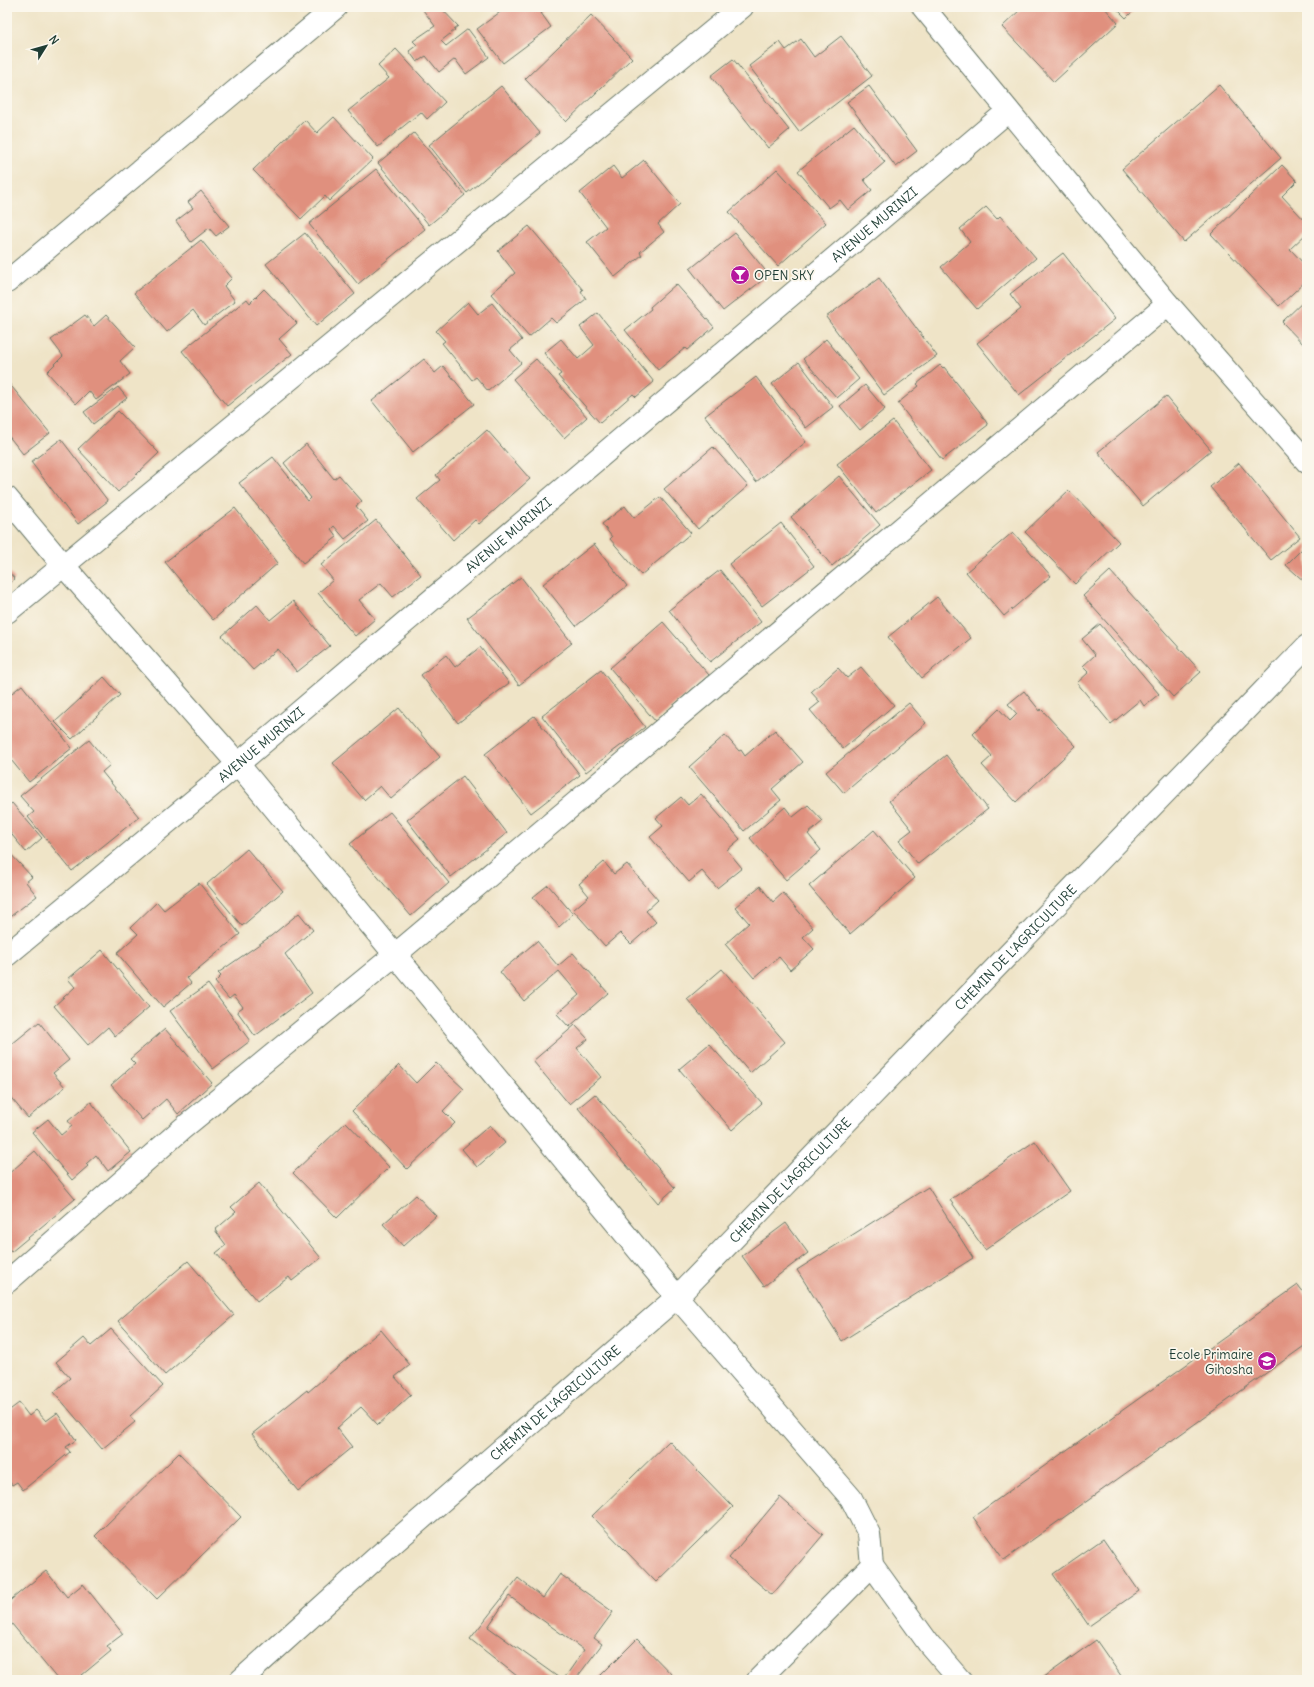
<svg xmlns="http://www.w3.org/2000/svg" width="1314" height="1687" font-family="Delius,sans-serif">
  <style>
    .building { fill: #e0907e }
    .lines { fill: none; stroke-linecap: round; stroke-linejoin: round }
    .minor-casing { stroke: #687767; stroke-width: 24 }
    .tertiary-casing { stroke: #687767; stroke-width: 24 }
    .minor { stroke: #fff; stroke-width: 22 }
    .tertiary { stroke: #fff; stroke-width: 22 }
    .labels { text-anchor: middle; stroke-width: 3.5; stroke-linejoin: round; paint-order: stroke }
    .street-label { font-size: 13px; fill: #1f3d34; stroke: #fbf7ec }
    .poi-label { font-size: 13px; fill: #1f3d34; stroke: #fbf7ec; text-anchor: start }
  </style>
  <rect width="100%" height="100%" fill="#fbf7ec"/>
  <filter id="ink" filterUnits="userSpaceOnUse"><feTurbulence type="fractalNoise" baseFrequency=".025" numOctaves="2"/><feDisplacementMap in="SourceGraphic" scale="8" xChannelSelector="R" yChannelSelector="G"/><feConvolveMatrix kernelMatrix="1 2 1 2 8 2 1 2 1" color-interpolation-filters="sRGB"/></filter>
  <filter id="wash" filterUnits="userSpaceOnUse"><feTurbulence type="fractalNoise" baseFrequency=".012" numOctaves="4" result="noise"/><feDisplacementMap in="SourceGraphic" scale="16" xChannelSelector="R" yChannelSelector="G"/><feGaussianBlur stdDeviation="0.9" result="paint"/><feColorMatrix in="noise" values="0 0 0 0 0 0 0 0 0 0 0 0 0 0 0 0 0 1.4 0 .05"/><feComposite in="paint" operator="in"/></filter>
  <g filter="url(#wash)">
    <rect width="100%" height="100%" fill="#efe4c7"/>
    <g id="blocks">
      <!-- building -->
      <g class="building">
        <polygon points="426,7 440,7 458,26 454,29 455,30 441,41 446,46 468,29 489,57 466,74 455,59 439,72 426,56 417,62 409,51 417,45 413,41 435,26 423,10"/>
        <polygon points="507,7 549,7 541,13 551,27 503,63 477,29"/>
        <polygon points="1023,7 1104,7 1118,23 1054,82 1002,27"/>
        <polygon points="1115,7 1137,7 1126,18"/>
        <polygon points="591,15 632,58 566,122 525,79"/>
        <polygon points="841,36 872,76 799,132 749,66 780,42 786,50 801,39 814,57"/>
        <polygon points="396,49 445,102 427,119 421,112 378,147 348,111 389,78 378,66"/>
        <polygon points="733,59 789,130 768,148 711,76"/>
        <polygon points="1219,85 1281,158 1184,242 1122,169"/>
        <polygon points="501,86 540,133 467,193 429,145"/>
        <polygon points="869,86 917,151 896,167 847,102"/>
        <polygon points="334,117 373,159 329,201 325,196 301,219 253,170 305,120 317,133"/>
        <polygon points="854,125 885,162 864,180 872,190 848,210 840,200 829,208 798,171"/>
        <polygon points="414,133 465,195 429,225 378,163"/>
        <polygon points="644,160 680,204 658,224 664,232 640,252 642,255 615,277 587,242 606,227 580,193 613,166 622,178"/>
        <polygon points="1282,165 1297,181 1282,196 1307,223 1307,233 1290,249 1307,267 1307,280 1279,306 1211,234"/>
        <polygon points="376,169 425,229 358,284 309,224"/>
        <polygon points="777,169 826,223 778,266 729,212"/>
        <polygon points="201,191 229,226 216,236 209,228 191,242 176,221 193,208 188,202"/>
        <polygon points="986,207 997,219 1000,216 1036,258 977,309 941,267 970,242 960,229"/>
        <polygon points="529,226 583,290 581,291 586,299 556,323 551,318 529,337 491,294 515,273 498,251"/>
        <polygon points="305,233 355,294 316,326 266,264"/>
        <polygon points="735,233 769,275 723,311 690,269"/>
        <polygon points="201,240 232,278 224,286 235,301 204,325 193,310 167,332 134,293"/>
        <polygon points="1063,253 1115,319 1019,395 977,343 1021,309 1010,294"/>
        <polygon points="879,278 937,356 884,395 826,317"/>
        <polygon points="676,284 714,327 687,350 685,348 658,370 625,330 651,309 650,307"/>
        <polygon points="264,289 297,323 279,339 292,354 227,406 182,351 247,299 250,303"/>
        <polygon points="1307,298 1307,348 1282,322"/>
        <polygon points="468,302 478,314 492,303 522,340 510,350 521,363 488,391 476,377 472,380 442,343 445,341 436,331"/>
        <polygon points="598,313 654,382 636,397 633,394 600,423 558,376 561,374 544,353 561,339 578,359 594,345 580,327"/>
        <polygon points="85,315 94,326 106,315 135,347 120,361 130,374 96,400 89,391 76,404 47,372 63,356 51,340"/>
        <polygon points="826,339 859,379 837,398 803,359"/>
        <polygon points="424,359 435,373 443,366 474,404 413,452 372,401"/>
        <polygon points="536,359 587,417 564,438 513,379"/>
        <polygon points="799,362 833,407 806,428 772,384"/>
        <polygon points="940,365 943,368 944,367 980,412 988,425 942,460 898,403 919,386 917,384"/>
        <polygon points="756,377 806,442 756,482 705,416"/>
        <polygon points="7,381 50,433 23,454 7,434"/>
        <polygon points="865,385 885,409 860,430 840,406"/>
        <polygon points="118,387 127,398 93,424 84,412"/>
        <polygon points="1166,396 1211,450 1143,506 1098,452"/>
        <polygon points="118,411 159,453 118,492 78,449"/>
        <polygon points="893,421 931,470 876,513 837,464"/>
        <polygon points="487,430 530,479 479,524 475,520 453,540 417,499 440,480 436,475"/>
        <polygon points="61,439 108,501 78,524 31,462"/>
        <polygon points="306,444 334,479 339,475 362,501 356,506 368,521 345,539 334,526 331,529 337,537 303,563 239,483 273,457 308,501 311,498 284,463"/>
        <polygon points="713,447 748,486 698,529 664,489"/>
        <polygon points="1239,463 1300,537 1271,560 1210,487"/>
        <polygon points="839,476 880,525 832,566 791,517"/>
        <polygon points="1069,490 1119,542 1075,584 1025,532"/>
        <polygon points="660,497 691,533 641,575 610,539 612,537 602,524 625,506 634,518"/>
        <polygon points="235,508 278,563 213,620 165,562"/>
        <polygon points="376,520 421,575 393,597 381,583 359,600 375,619 355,636 318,593 333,580 321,565"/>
        <polygon points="781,523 814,566 762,606 729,564"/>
        <polygon points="1013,532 1051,576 1004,616 966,572"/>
        <polygon points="594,544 627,586 576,626 543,584"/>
        <polygon points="1307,544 1307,584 1286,565"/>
        <polygon points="7,570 15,579 7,586"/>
        <polygon points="720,570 761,622 710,662 669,610"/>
        <polygon points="1110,571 1201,672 1173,697 1083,596"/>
        <polygon points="521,577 572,643 519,685 467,618"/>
        <polygon points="937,597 971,638 922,678 888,637"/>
        <polygon points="293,601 330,646 297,672 278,649 253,670 222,636 257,605 270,620"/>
        <polygon points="663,622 709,675 655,721 610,668"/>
        <polygon points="1100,624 1159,694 1144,706 1140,700 1111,724 1077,683 1089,672 1083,666 1095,655 1082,639"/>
        <polygon points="480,647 509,683 458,723 421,675 446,655 455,667"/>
        <polygon points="861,667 894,705 843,749 810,710 820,702 811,692 838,668 847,678"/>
        <polygon points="601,670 645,727 586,772 542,716"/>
        <polygon points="104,677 120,695 72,739 55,722"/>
        <polygon points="22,685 72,748 29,782 7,755 7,697"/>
        <polygon points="1024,691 1040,711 1041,709 1076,746 1016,802 982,765 992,756 973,734 999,709 1010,721 1017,714 1008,704"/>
        <polygon points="909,703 926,723 844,793 826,772"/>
        <polygon points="399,708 440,757 391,799 380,786 364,800 333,763"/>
        <polygon points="534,716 580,775 531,813 485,754"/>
        <polygon points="775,730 803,762 772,789 781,800 744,831 689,767 725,735 739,751 741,750 745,756"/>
        <polygon points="89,740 110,765 102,772 139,817 72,871 28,817 34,812 20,796"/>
        <polygon points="946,755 988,809 918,864 899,840 912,830 889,801"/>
        <polygon points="463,776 507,833 451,877 407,820"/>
        <polygon points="701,794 740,839 727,850 742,868 717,888 702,871 689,882 650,837 663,826 656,818 681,797 688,805"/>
        <polygon points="12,803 42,838 26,852 7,829 7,807"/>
        <polygon points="808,805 823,821 808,834 821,850 786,880 750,838 785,807 793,817"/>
        <polygon points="390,812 449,883 411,916 350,844"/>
        <polygon points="874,830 915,878 850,934 809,886"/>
        <polygon points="247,849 283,891 242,926 207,884"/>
        <polygon points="7,850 32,877 26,882 37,896 7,919"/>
        <polygon points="604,862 614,874 627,864 658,900 646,911 656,922 631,944 620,933 605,946 573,910 589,896 579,884"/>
        <polygon points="199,883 240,934 187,978 191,983 163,1007 117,953 138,934 131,927 157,902 164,910"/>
        <polygon points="548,885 573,914 559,927 533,897"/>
        <polygon points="760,886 773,902 783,893 813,928 803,937 814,949 790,970 779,957 754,978 725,944 749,923 735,907"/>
        <polygon points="299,913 313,930 285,954 312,993 255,1036 237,1011 243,1007 234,995 229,999 215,982 221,976 218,973 271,936"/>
        <polygon points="537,941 558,966 573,953 608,993 569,1027 557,1014 579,995 559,971 524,1001 500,972"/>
        <polygon points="102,950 149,1007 115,1036 108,1027 88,1045 54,1006 75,987 68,979"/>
        <polygon points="722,969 785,1042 750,1073 687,999"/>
        <polygon points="208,984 250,1041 213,1069 170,1011"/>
        <polygon points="39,1022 69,1060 53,1073 65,1087 28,1118 7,1093 7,1048"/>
        <polygon points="575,1025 588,1039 577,1048 601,1077 569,1104 533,1061"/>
        <polygon points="165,1029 212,1083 178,1114 166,1099 142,1120 111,1085 135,1064 130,1059"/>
        <polygon points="709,1044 762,1103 732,1130 679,1069"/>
        <polygon points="436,1063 464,1089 443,1111 455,1123 407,1169 352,1111 399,1065 416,1083"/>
        <polygon points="595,1094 675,1188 658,1203 578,1108"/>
        <polygon points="91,1102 131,1152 108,1171 96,1155 86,1164 88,1166 72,1180 32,1132 48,1119 61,1135 72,1126 68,1121"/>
        <polygon points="346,1122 389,1167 337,1218 293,1173"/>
        <polygon points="490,1125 505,1143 477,1167 462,1149"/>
        <polygon points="1035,1141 1070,1191 985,1250 950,1200"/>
        <polygon points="35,1151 75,1199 11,1252 7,1247 7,1175"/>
        <polygon points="259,1183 321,1258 292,1281 289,1277 257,1301 216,1253 226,1245 215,1230 236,1212 231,1207"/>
        <polygon points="928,1187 973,1258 842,1341 797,1270"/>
        <polygon points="416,1195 436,1216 403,1246 383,1224"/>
        <polygon points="786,1223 808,1253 764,1286 742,1256"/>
        <polygon points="188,1261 234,1315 165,1375 118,1321"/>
        <polygon points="1298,1285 1307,1297 1307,1344 1004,1560 973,1517"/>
        <polygon points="111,1329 163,1386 130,1416 135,1422 102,1449 54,1392 70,1378 56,1362 84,1338 91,1346"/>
        <polygon points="381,1330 410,1365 395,1377 411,1395 378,1425 361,1407 337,1428 352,1447 298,1491 252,1434 307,1390 308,1392"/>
        <polygon points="19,1403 29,1416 36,1410 46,1421 57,1413 76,1440 66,1447 70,1452 23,1490 17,1482 12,1485 7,1478 7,1412"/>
        <polygon points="669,1441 733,1507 656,1582 592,1516"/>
        <polygon points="179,1453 241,1517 157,1599 95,1536"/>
        <polygon points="780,1497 823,1535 772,1595 729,1558"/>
        <polygon points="1103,1539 1139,1591 1089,1626 1053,1574"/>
        <polygon points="46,1571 67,1597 83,1584 123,1634 107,1646 111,1651 76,1680 58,1680 7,1618 7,1603"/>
        <polygon points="560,1574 613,1612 594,1638 602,1644 575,1680 563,1680 584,1650 509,1596 488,1627 562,1680 522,1680 470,1639 518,1578 543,1598"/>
        <polygon points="637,1639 677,1680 596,1680"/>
        <polygon points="1096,1640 1124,1680 1040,1680"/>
      </g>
    </g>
  </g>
  <g filter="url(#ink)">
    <use href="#blocks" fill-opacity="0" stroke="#687767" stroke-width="1"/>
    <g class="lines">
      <defs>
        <g id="minor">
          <polyline points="7,498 63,565 238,764 677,1297 851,1498 869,1534 872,1565 758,1680"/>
          <polyline points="7,612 742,7"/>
          <path id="s1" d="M7,955L238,764L1008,111"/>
          <polyline points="7,1282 182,1129 396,954 1168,304"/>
          <polyline points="872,1565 929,1644 960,1680"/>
        </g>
        <g id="tertiary">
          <polyline points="923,7 1168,304 1307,462"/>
          <polyline points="7,282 336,7"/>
          <path id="s2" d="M241,1680L375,1559L677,1297L1307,646"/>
        </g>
      </defs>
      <!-- minor casing -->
      <use href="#minor" class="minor-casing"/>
      <!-- tertiary casing -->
      <use href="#tertiary" class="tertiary-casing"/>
      <!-- minor -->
      <use href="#minor" class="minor"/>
      <!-- tertiary -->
      <use href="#tertiary" class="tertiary"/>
    </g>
  </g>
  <!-- icons -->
  <defs>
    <symbol id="bar-disc" viewBox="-11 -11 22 22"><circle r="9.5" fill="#b5179e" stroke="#fbf7ec"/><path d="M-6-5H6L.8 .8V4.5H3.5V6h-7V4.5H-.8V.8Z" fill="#fff"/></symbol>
    <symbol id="school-disc" viewBox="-11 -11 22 22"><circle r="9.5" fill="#b5179e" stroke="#fbf7ec"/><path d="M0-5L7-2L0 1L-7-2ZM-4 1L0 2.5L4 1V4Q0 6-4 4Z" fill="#fff"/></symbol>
  </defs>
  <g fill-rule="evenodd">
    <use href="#bar-disc" x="729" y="264" width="22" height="22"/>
    <use href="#school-disc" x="1256" y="1350" width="22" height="22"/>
  </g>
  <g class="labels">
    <!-- street labels -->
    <g class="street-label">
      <text dy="5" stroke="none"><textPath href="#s1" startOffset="1134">AVENUE MURINZI</textPath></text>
      <text dy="5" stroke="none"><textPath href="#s1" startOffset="654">AVENUE MURINZI</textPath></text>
      <text dy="5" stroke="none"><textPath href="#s1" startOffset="330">AVENUE MURINZI</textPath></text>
      <text dy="5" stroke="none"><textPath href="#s2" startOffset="1067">CHEMIN DE L'AGRICULTURE</textPath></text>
      <text dy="5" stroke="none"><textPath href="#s2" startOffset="743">CHEMIN DE L'AGRICULTURE</textPath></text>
      <text dy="5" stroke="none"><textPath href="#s2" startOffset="419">CHEMIN DE L'AGRICULTURE</textPath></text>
    </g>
    <!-- poi labels -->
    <g class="poi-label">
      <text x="754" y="280">OPEN SKY</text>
      <text x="1253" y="1359" text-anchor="end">Ecole Primaire<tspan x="1253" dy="15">Gihosha</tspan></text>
    </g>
  </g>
  <!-- margin -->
  <rect width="1314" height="1687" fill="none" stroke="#fbf7ec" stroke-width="24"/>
  <!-- north arrow -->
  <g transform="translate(46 46) rotate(53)" stroke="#fbf7ec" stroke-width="3" paint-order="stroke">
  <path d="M0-3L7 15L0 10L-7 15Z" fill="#1f3d34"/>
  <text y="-6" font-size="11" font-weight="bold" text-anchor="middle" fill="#1f3d34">N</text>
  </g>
</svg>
